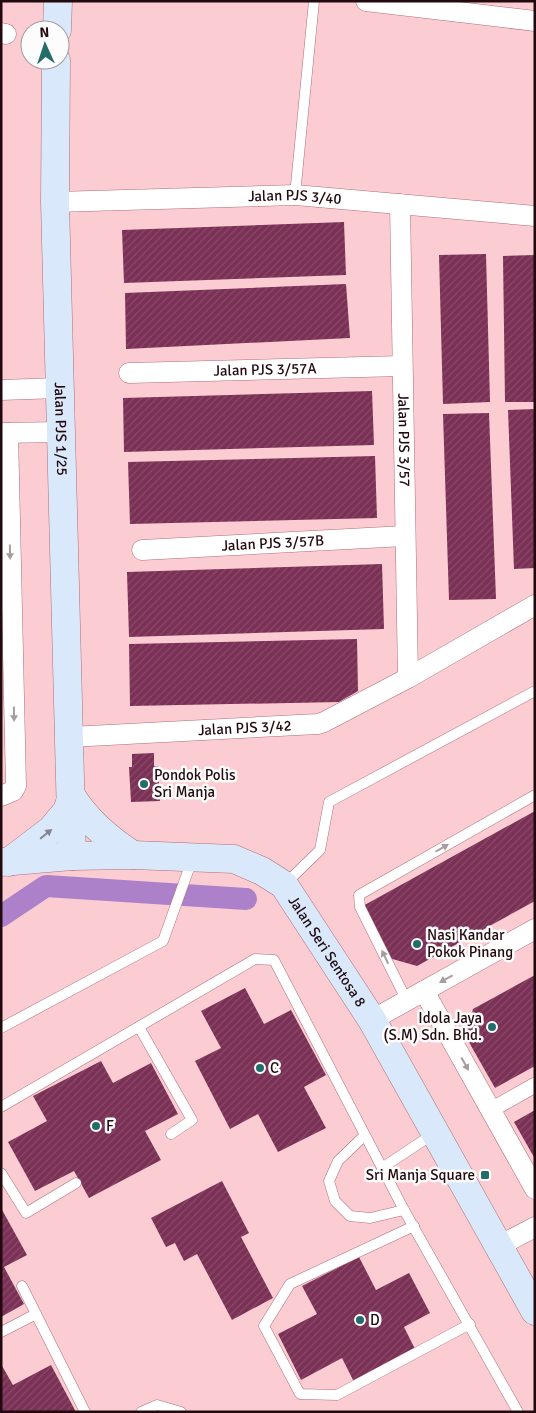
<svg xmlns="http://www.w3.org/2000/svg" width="536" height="1413" font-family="Signika,sans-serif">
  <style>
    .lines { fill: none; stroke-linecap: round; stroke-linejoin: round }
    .canal { stroke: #ad81c9; stroke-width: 22 }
    .building { fill: url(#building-hatch) }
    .service-casing { stroke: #b06d75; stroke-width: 11 }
    .pedestrian-casing { stroke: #b06d75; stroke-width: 16 }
    .minor-casing { stroke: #b06d75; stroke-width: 21 }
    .secondary-casing { stroke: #b06d75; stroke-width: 29 }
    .service { stroke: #fff; stroke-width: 10 }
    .pedestrian { stroke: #fff; stroke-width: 15 }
    .minor { stroke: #fff; stroke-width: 20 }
    .secondary { stroke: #d9e9fb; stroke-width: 28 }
    .oneway { fill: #a79d9f }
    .oneway2 { fill: #878490 }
    .poi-dot { fill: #226d6a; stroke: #fcfcfc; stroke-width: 2 }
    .labels { text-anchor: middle; stroke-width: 5; stroke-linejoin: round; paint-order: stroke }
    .street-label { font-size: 15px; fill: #22090e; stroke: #fcfcfc }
    .poi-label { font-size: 15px; fill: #22090e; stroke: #fcfcfc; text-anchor: start }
  </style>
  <defs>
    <pattern id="building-hatch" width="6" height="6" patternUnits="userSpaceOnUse" patternTransform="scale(1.25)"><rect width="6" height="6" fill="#7b3056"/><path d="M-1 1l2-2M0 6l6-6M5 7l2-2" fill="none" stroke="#884b69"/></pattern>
  </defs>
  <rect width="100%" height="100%" fill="#fbcdd2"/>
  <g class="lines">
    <!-- canal -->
    <polyline class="canal" points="1,916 46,886 246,899"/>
  </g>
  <!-- building -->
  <g class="building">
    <polygon points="344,222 346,275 124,283 122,230"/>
    <polygon points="486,254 490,402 443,404 439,255"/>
    <polygon points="535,255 535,402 505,402 503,256"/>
    <polygon points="346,284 350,338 126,349 125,293"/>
    <polygon points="372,391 374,445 124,452 123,398"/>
    <polygon points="535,409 535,568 514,569 508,410"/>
    <polygon points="489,413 496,599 449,600 443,414"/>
    <polygon points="375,456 377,518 130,524 128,462"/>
    <polygon points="382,564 384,629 129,637 127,572"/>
    <polygon points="357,639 358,691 339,702 130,706 129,644"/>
    <polygon points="154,753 154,766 158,766 160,801 131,802 129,767 132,767 132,754"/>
    <polygon points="535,811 535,901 417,966 389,958 361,907"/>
    <polygon points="535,975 535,1066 495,1088 466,1037 473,1009"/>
    <polygon points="245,988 264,1024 291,1010 326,1075 304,1087 326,1128 278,1152 258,1114 230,1129 195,1061 221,1048 201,1011"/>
    <polygon points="101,1061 113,1083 151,1063 178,1114 145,1131 161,1160 89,1198 74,1171 35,1191 8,1142 47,1121 33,1096"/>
    <polygon points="535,1110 535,1159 514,1122"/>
    <polygon points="222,1181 249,1233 241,1237 273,1298 232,1320 197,1254 184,1261 175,1243 166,1247 151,1218"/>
    <polygon points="1,1208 27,1255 4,1267 24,1304 1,1317"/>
    <polygon points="359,1257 376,1290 409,1273 430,1313 404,1327 416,1351 354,1382 342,1358 301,1380 278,1334 317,1314 302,1286"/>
    <polygon points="1,1364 13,1385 51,1365 76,1412 1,1412"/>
  </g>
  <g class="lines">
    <defs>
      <g id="service">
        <polyline points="295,195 314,1"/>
        <polyline points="285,884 320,850 329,802 535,691"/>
        <polyline points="407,1001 360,907 359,895 535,795"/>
        <polyline points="139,1027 192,1120 171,1134"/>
        <polyline points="1,1028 163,941 192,860"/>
        <polyline points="1,1107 255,959 274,960 404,1210 518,1412"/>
        <polyline points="364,1136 338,1161 329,1181 335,1201 350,1216 370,1218 404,1210"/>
        <polyline points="382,1168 433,1134"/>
        <polyline points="1,1173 26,1213 76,1183"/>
        <polyline points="414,1226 290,1284 264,1326 300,1394 337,1395 470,1324"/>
        <polyline points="22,1286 85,1412"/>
        <polyline points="1,1332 36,1314"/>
        <polyline points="141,1412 157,1405 181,1412"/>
      </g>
      <polyline id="pedestrian" points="491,1110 535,1085"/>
      <g id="minor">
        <polyline points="366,1 535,21"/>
        <polyline points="1,33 6,34"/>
        <path id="s1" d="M55,202L295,195L535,216"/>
        <path id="s2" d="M400,204L408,678"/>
        <path id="s3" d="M129,373L402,366"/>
        <polyline points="1,390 59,388"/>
        <polyline points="1,433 61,432"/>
        <path id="s4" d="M142,550L405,536"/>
        <path id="s5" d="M70,737L318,724L324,722L408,678L535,605"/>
        <polyline points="1,796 13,791 16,786 8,433"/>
        <polyline points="424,991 535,1189"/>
        <polyline points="372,1020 535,929"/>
        <polyline points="497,1247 535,1227"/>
      </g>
      <g id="secondary">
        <polyline points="57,30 58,1"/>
        <path id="s6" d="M56,60L55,202L72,856"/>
        <path d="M72,797C88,822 108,839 133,855"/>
        <path id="s7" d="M1,862L72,856L133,855L234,859L262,871L284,885L372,1020L535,1311"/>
        <polyline points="9,862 51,830 67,811 72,797"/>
      </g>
    </defs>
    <!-- service casing -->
    <use href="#service" class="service-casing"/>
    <!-- pedestrian casing -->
    <use href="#pedestrian" class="pedestrian-casing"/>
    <!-- minor casing -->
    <use href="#minor" class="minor-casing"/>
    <!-- secondary casing -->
    <use href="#secondary" class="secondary-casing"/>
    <!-- service -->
    <use href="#service" class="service"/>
    <!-- pedestrian -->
    <use href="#pedestrian" class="pedestrian"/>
    <!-- minor -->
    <use href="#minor" class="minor"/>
    <!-- secondary -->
    <use href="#secondary" class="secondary"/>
  </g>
  <!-- one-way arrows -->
  <defs><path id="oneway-solid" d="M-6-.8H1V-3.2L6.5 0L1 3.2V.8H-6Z" transform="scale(1.25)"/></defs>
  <g class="oneway">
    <use href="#oneway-solid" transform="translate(10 552) rotate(89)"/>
    <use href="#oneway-solid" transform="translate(14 714) rotate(89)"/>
    <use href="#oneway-solid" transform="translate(442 848) rotate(-30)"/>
    <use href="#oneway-solid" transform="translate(385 957) rotate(-116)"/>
    <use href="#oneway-solid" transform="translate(446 979) rotate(151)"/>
    <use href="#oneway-solid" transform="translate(465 1064) rotate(61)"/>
  </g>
  <use class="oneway2" href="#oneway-solid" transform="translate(46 834) rotate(-39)"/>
  <!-- markers -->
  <g class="poi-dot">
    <circle cx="144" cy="784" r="5"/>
    <circle cx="417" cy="944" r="5"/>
    <circle cx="492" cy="1027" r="5"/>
    <circle cx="260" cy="1068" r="5"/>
    <circle cx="96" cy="1126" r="5"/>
    <rect x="480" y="1170" width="10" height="10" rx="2.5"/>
    <circle cx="360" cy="1320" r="5"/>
  </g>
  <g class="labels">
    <!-- street labels -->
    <g class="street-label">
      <text dy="5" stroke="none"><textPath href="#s1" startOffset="240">Jalan PJS 3/40</textPath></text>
      <text dy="5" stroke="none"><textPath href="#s3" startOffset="136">Jalan PJS 3/57A</textPath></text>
      <text dy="5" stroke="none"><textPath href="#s6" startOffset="369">Jalan PJS 1/25</textPath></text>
      <text dy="5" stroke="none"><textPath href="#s2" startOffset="236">Jalan PJS 3/57</textPath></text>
      <text dy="5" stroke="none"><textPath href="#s4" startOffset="131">Jalan PJS 3/57B</textPath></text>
      <text dy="5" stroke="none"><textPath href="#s5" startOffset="175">Jalan PJS 3/42</textPath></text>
      <text dy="5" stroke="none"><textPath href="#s7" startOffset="369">Jalan Seri Sentosa 8</textPath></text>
    </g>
    <!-- poi labels -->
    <g class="poi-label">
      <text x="154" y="780">Pondok Polis<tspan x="154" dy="17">Sri Manja</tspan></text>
      <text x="427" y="940">Nasi Kandar<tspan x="427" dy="17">Pokok Pinang</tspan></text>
      <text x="482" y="1023" text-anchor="end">Idola Jaya<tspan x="482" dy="17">(S.M) Sdn. Bhd.</tspan></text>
      <text x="270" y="1073">C</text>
      <text x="106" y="1131">F</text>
      <text x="475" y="1180" text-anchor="end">Sri Manja Square</text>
      <text x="370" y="1325">D</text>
    </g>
  </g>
  <!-- border -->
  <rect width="536" height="1413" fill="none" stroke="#22090e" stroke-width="5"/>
  <!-- north arrow -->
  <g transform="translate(45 45) rotate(357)"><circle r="24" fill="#fcfcfc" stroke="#a59b9d"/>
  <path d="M0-4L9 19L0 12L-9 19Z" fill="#226d6a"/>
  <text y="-8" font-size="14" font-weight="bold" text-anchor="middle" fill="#22090e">N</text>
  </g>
</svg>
